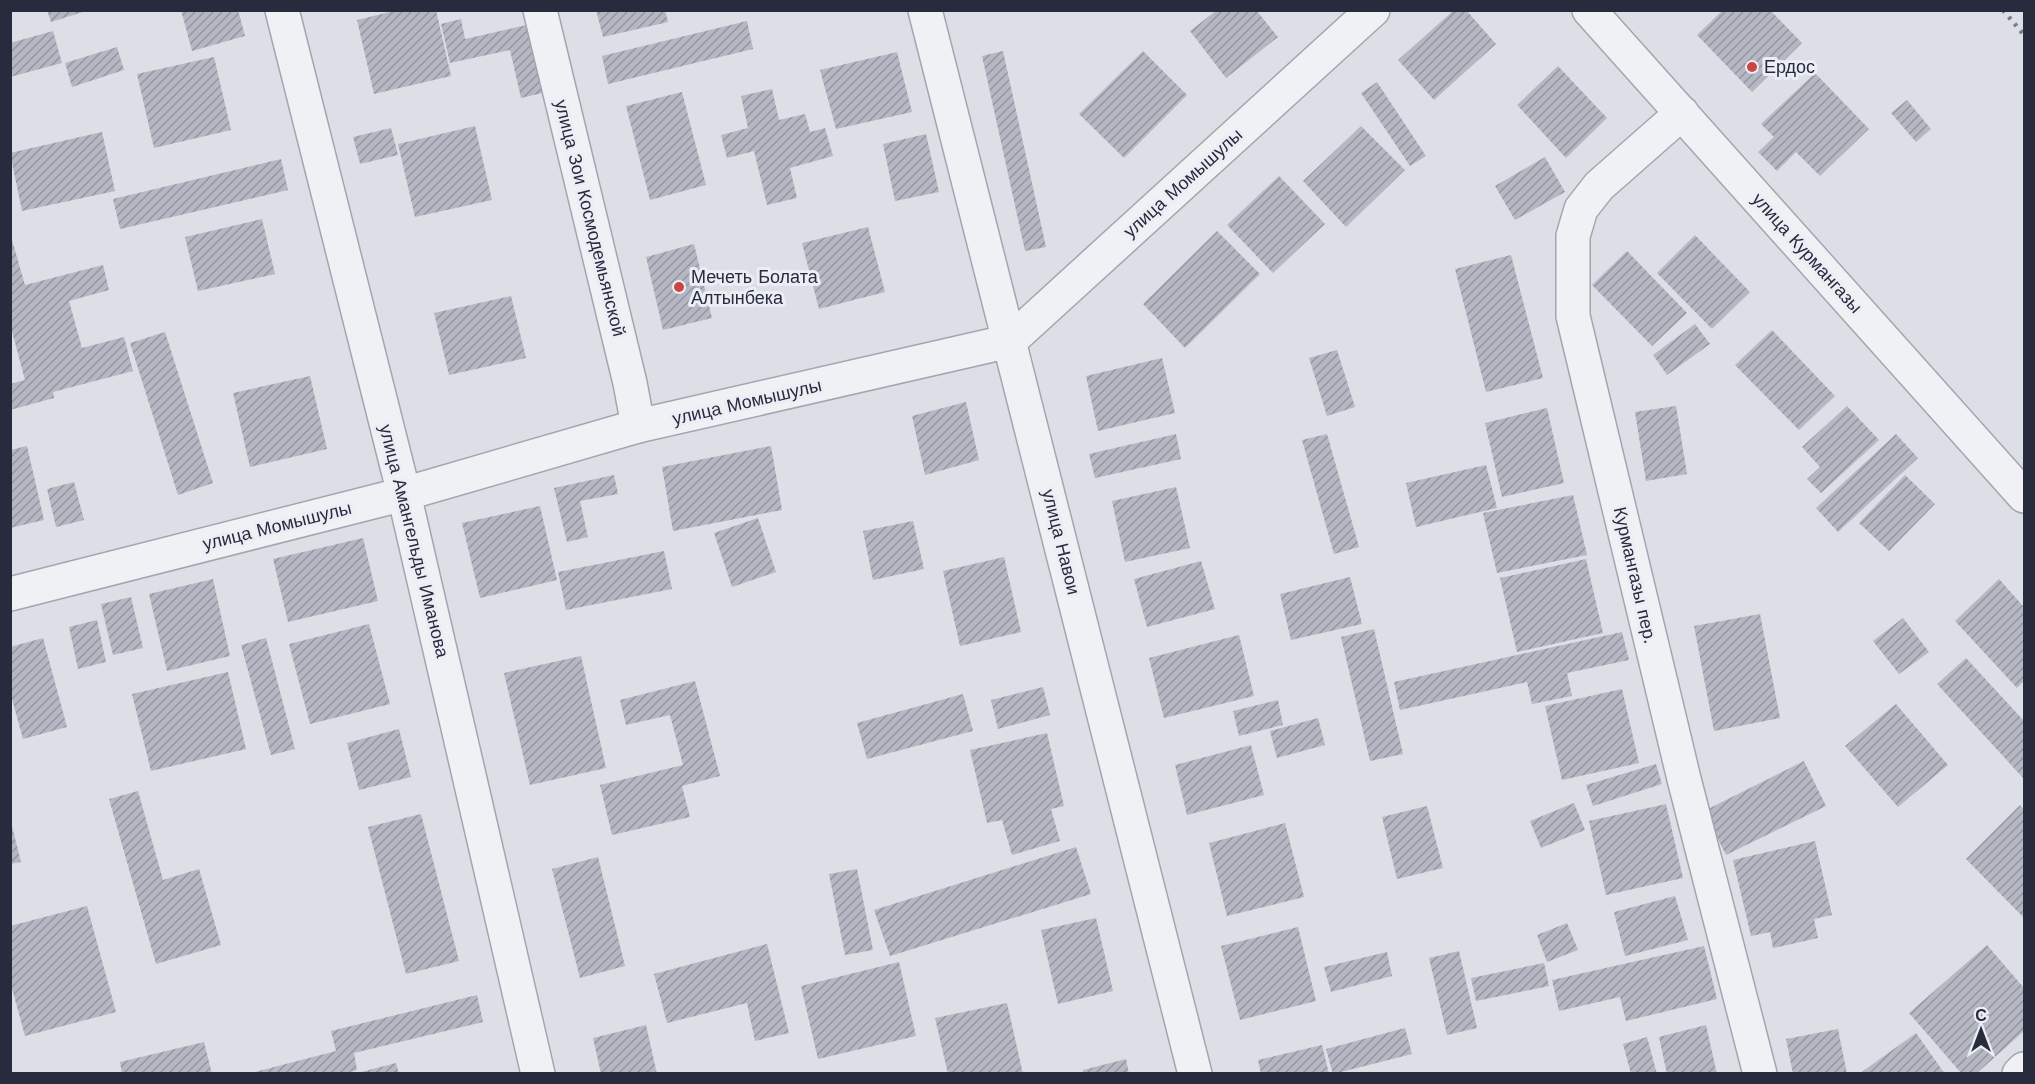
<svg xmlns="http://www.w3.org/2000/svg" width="2035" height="1084" font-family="'Work Sans',sans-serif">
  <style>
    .building { fill: url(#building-hatch) }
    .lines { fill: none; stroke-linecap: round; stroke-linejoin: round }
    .minor-casing { stroke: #a3a5b1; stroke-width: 36 }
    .minor { stroke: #f0f1f5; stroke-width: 33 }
    .rail { stroke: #777c90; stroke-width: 4.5; stroke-dasharray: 3 6; stroke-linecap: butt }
    .poi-dot { fill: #cb4643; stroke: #eceef5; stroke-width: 2 }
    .labels { text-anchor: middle; stroke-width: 6; stroke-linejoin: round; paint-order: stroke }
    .poi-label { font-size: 18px; fill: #272b3d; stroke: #eceef5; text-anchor: start }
    .street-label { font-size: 18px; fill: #272b3d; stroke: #eceef5 }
  </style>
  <defs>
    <pattern id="building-hatch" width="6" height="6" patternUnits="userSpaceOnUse" patternTransform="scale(1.5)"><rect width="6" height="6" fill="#b5b8c3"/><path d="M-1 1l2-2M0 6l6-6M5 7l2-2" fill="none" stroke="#9396a0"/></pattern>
  </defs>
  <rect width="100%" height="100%" fill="#dddfe7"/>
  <!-- building -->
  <g class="building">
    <polygon points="47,10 86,10 86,11 51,22"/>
    <polygon points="181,10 238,10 245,36 192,51"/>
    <polygon points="398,10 436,10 451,76 374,94 357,20"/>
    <polygon points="596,10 665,10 668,22 603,37"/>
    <polygon points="1217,10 1256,10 1278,37 1226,78 1190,31"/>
    <polygon points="1454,10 1466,10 1496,44 1434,100 1398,60"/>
    <polygon points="1723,10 1770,10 1802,43 1752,92 1697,35"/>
    <polygon points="461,19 465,39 536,23 551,91 521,98 510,50 450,63 441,24"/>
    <polygon points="747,21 753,49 608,84 602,56"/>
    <polygon points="53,31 62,63 10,77 10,43"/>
    <polygon points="117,47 124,70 72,87 65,63"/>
    <polygon points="1003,51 1046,247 1025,251 982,56"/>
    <polygon points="1143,51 1187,95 1124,158 1079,114"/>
    <polygon points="897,52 912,112 836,129 820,70"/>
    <polygon points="214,57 231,130 154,148 137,74"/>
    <polygon points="1558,66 1607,118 1566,158 1517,105"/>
    <polygon points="1815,73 1869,129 1820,176 1796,152 1777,171 1758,152 1774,137 1761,124"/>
    <polygon points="1377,82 1426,156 1410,166 1361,93"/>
    <polygon points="772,89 779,120 805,114 810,132 825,128 833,156 790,168 797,198 767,205 754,151 727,158 721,135 748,128 741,96"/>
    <polygon points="682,92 706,185 650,200 626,106"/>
    <polygon points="1907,100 1931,129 1916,142 1891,113"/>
    <polygon points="475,126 492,200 415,217 398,144"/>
    <polygon points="1361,126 1405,170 1346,227 1303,181"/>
    <polygon points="391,128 398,155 360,164 353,137"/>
    <polygon points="102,132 115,191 22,211 10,153"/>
    <polygon points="926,134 939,192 895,201 883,144"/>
    <polygon points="1545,157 1565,192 1515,220 1495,186"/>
    <polygon points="281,159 288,190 120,229 113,199"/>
    <polygon points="1279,176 1325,224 1273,273 1227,225"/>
    <polygon points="262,219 275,274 198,291 185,237"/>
    <polygon points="868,227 885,292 819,309 802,243"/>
    <polygon points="1217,231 1260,274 1185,348 1143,304"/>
    <polygon points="10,233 25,285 103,265 109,290 69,301 82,348 124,337 133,371 53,392 54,398 10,410 10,384 25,380 10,324"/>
    <polygon points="1695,235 1750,292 1712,329 1657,273"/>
    <polygon points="694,244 712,318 663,330 646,257"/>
    <polygon points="1627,251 1687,313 1652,346 1592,285"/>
    <polygon points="1511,255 1543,378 1486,392 1455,269"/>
    <polygon points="511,296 526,358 449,375 434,313"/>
    <polygon points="1695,324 1710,344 1667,375 1653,355"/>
    <polygon points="1772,330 1835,396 1799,430 1735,365"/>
    <polygon points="165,332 213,483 178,495 130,343"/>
    <polygon points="1337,350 1355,407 1327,416 1309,358"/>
    <polygon points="1162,358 1175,413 1098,431 1086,376"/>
    <polygon points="310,376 327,449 250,467 233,393"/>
    <polygon points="966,402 979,460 925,475 912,416"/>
    <polygon points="1676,406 1687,474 1646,481 1635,412"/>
    <polygon points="1847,406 1879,440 1821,493 1807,479 1820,467 1802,447"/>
    <polygon points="1547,408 1564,483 1502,497 1485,423"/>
    <polygon points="1176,434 1181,459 1095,478 1089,454"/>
    <polygon points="1327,434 1359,547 1334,554 1302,440"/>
    <polygon points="1896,434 1918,458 1838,532 1816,508"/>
    <polygon points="27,446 44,520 10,528 10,450"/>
    <polygon points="771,446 782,510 673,531 662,467"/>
    <polygon points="1486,465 1497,508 1416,527 1406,483"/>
    <polygon points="614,475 618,494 580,501 588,537 567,542 554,488"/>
    <polygon points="1905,475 1935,504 1889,551 1859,523"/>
    <polygon points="74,482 84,520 56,527 47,489"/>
    <polygon points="1176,487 1190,548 1125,562 1112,501"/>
    <polygon points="1573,495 1587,555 1497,573 1483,513"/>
    <polygon points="540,506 557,580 480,598 462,523"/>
    <polygon points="758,518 776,572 732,587 714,533"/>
    <polygon points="913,521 924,569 873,580 863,531"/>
    <polygon points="363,538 378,601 288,622 273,559"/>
    <polygon points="664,551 672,589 566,610 558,572"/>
    <polygon points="1004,557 1021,632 960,646 943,571"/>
    <polygon points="1586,559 1603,633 1517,652 1500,578"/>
    <polygon points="1201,561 1215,609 1147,627 1134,579"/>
    <polygon points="1350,577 1362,624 1291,640 1280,594"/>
    <polygon points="213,579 230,656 167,671 149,594"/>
    <polygon points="1999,579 2024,607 2024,681 2017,688 1955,621"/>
    <polygon points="131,597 143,648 113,655 101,604"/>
    <polygon points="1760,614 1780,718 1714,731 1694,626"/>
    <polygon points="1903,618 1929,652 1899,674 1873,641"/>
    <polygon points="97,620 106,662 78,669 69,627"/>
    <polygon points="369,624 390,704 310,724 289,644"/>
    <polygon points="1374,629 1403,754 1370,761 1341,637"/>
    <polygon points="1622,632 1629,660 1567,673 1572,696 1532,704 1527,682 1400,710 1394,682"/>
    <polygon points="1239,635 1254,696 1164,718 1149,658"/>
    <polygon points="43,638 67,727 23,739 10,692 10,647"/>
    <polygon points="266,638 295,749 271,755 241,645"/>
    <polygon points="581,656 606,768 530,785 504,673"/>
    <polygon points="1966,658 2024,721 2024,779 1937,684"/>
    <polygon points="228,672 246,749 151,771 132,694"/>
    <polygon points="695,681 720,776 682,786 690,817 612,835 600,785 683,765 670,715 626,725 620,700"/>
    <polygon points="1043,687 1050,715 998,729 991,700"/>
    <polygon points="1622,689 1639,763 1562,780 1545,706"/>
    <polygon points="963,694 973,731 867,759 857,723"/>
    <polygon points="1278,700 1283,725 1239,736 1233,711"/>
    <polygon points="1896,704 1948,765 1898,807 1845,746"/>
    <polygon points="1318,718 1325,745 1277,758 1270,731"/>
    <polygon points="399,729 411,777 359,790 347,743"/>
    <polygon points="1047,733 1064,806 1051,809 1060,841 1012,855 1002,820 987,823 970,750"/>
    <polygon points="1251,745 1264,795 1187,815 1175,765"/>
    <polygon points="1804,761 1826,806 1726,855 1704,811"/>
    <polygon points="1656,764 1662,784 1593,806 1586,785"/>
    <polygon points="138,791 163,880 199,869 221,945 156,964 109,799"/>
    <polygon points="1574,803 1585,830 1541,848 1530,821"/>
    <polygon points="1666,804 1683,878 1606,895 1589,821"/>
    <polygon points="2020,805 2024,810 2024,918 1966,859"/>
    <polygon points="1427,806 1443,868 1397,879 1382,817"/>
    <polygon points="421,814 459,961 406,974 368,827"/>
    <polygon points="10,818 21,862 10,864"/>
    <polygon points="1285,823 1304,897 1227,916 1209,843"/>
    <polygon points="1815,841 1832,915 1814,919 1818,938 1773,948 1770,932 1751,936 1733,860"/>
    <polygon points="1076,847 1091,894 890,956 874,910"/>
    <polygon points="598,857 625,966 580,978 552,869"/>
    <polygon points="857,869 873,950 845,955 829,874"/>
    <polygon points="1675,896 1688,940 1625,956 1614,912"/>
    <polygon points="87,906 116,1012 25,1036 10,981 10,926"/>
    <polygon points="1096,918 1113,991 1058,1004 1041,930"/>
    <polygon points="1567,923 1578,950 1547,962 1537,935"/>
    <polygon points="1298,927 1316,1001 1240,1020 1221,946"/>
    <polygon points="767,944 789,1033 755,1041 747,1003 667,1023 654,974"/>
    <polygon points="1987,945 2024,988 2024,1031 1976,1074 1962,1074 1909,1013"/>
    <polygon points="1704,946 1717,999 1626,1021 1620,997 1559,1011 1552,980"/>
    <polygon points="1459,951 1477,1028 1447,1035 1429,958"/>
    <polygon points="1387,952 1392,976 1331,992 1324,967"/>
    <polygon points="899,962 916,1036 818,1059 801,986"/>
    <polygon points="1544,963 1549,986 1476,1001 1471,978"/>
    <polygon points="477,995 483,1022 354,1053 357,1070 343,1074 247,1074 336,1051 331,1031"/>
    <polygon points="1007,1003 1023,1074 948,1074 935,1018"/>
    <polygon points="646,1025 657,1074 601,1074 593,1038"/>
    <polygon points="1706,1025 1717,1074 1667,1074 1659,1037"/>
    <polygon points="1405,1028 1412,1054 1333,1074 1326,1049"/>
    <polygon points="1838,1029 1847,1074 1793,1074 1786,1039"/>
    <polygon points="1916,1033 1945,1074 1859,1074"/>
    <polygon points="1647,1037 1657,1074 1631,1074 1623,1044"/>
    <polygon points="204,1042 212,1074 122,1074 120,1062"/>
    <polygon points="1322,1045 1329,1074 1261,1074 1258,1060"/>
    <polygon points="1126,1059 1129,1074 1083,1074 1083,1070"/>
    <polygon points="396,1063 399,1074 357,1074 357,1073"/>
  </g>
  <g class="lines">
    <defs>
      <g id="minor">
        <polyline points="282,10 404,494 538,1074"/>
        <polyline points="540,10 630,383 638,426"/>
        <polyline points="925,10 1195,1074"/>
        <polyline points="1589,10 2024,496"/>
        <polyline points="1682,113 1599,186 1581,209 1573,236 1573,316 1684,779 1760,1074"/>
        <polyline points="10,594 404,494 638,426 1010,341 1373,10"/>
        <polyline points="2019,1074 2024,1069"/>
      </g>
    </defs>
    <!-- minor casing -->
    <use href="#minor" class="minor-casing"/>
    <!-- minor -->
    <use href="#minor" class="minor"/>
    <!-- rail -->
    <polyline class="rail" points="2003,10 2024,35"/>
  </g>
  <!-- markers -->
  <g class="poi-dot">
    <circle cx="1752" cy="67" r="6"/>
    <circle cx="679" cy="287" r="6"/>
  </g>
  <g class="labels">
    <!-- poi labels -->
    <g class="poi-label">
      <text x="1764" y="73">Ердос</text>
      <text x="691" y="283">Мечеть Болата<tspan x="691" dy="21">Алтынбека</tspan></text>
    </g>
    <!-- street labels -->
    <g class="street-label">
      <text transform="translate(1183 183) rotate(-42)" y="6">улица Момышулы</text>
      <text transform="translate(590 218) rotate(76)" y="6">улица Зои Космодемьянской</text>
      <text transform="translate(1807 253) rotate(48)" y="6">улица Курмангазы</text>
      <text transform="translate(747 402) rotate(-13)" y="6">улица Момышулы</text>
      <text transform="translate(277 526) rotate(-14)" y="6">улица Момышулы</text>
      <text transform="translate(414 541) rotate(76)" y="6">улица Амангельды Иманова</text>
      <text transform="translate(1061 542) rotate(76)" y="6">улица Навои</text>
      <text transform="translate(1635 575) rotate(77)" y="6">Курмангазы пер.</text>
    </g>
  </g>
  <!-- border -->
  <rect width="2035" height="1084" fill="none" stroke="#272b3d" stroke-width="24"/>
  <!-- north arrow -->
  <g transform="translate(1981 1030)" stroke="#eceef5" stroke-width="4.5" paint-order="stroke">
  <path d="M0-4.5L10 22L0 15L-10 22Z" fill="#272b3d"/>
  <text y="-9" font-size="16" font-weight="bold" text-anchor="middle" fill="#272b3d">С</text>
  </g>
</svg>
